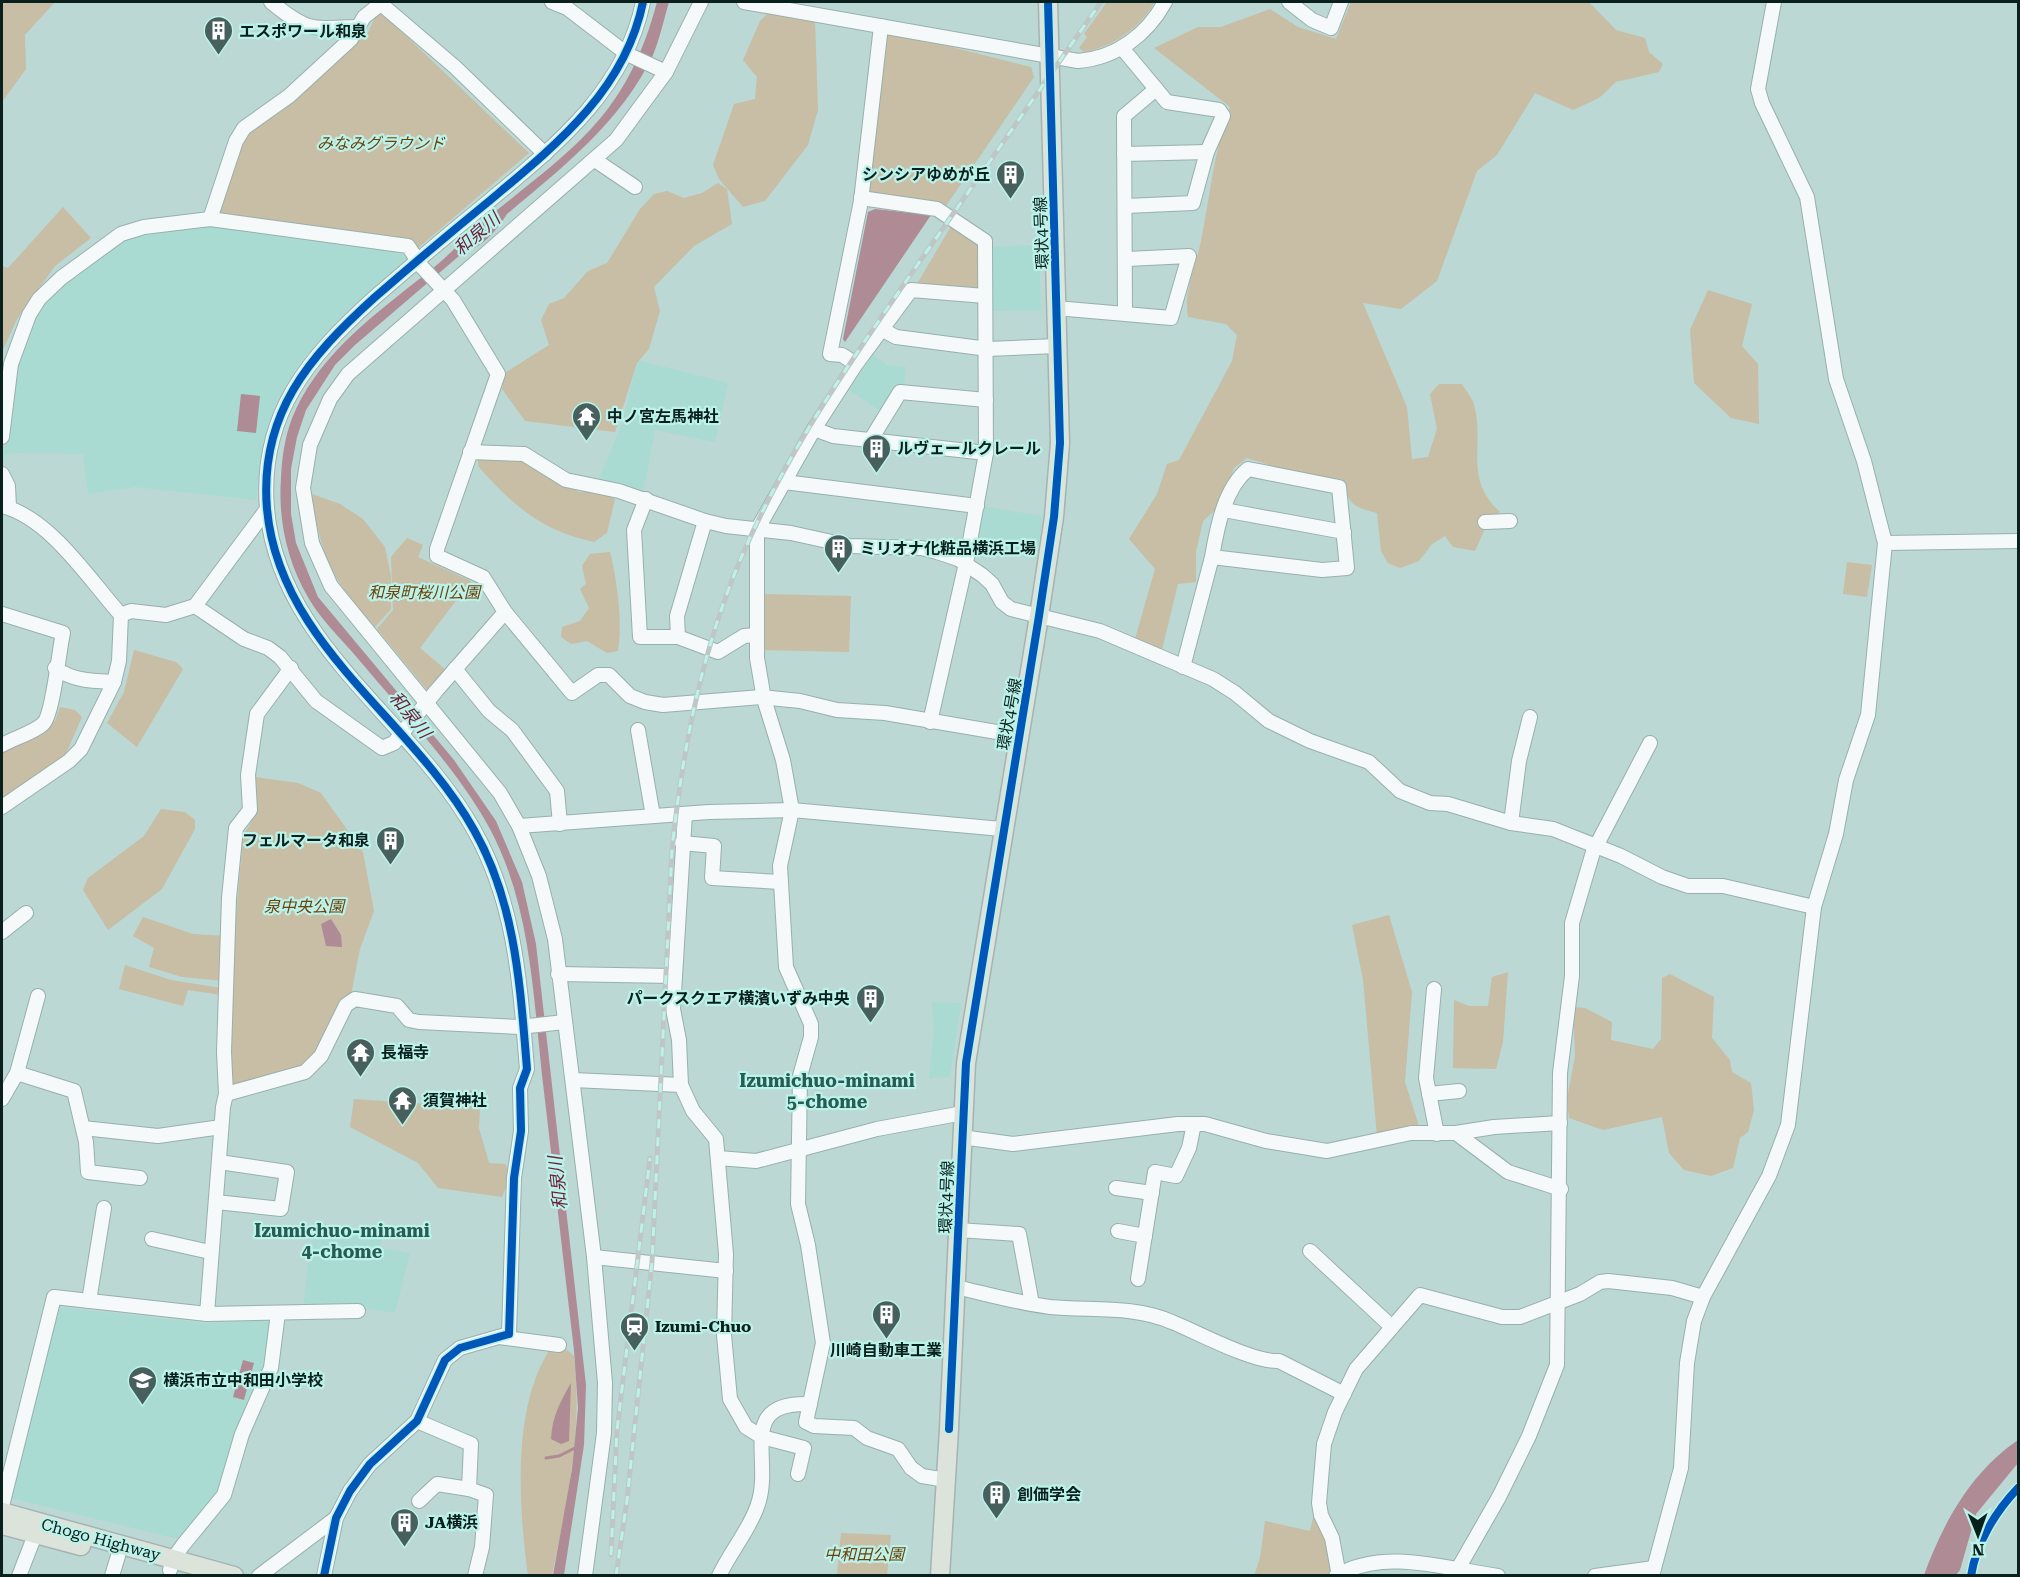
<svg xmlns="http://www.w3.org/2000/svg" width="2020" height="1577" font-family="'Roboto Serif','Noto Sans JP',serif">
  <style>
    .built { fill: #a9dbd3 }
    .green { fill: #c8bda5 }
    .water { fill: #ae8b95 }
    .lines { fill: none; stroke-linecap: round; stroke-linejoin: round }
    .stream { stroke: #ae8b95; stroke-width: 3 }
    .minor-casing { stroke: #98b0ac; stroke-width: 16 }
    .major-casing { stroke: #a4b4b2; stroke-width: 21 }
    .minor { stroke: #f5f9f9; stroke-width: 14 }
    .major { stroke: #dce3db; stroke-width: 18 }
    .rail-casing { stroke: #bfc7c6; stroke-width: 5 }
    .rail { stroke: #bbf2e9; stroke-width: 3; stroke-dasharray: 9; stroke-linecap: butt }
    .cycleway-casing { stroke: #bbf2e9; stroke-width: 11 }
    .cycleway { stroke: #0057b8; stroke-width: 8 }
    .labels { text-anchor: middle; stroke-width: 4.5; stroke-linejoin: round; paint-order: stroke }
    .poi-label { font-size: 16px; font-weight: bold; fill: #0a201d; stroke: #bbf2e9; text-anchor: start }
    .park-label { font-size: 16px; font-style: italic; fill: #6f410a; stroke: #bbf2e9 }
    .street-label { font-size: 16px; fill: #0a201d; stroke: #bbf2e9 }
    .water-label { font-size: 18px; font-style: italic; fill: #6d1f39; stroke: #bbf2e9 }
    .neighbourhood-label { font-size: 18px; font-weight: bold; fill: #275c55; stroke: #bbf2e9 }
  </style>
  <rect width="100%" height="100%" fill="#bbd8d4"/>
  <!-- built -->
  <g class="built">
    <polygon points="206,226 397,251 397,254 403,254 408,259 407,263 306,355 286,384 263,442 256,500 135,487 88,494 83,454 12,453 3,456 16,365 26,332 41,305 55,289 119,240 140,232"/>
    <polygon points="1036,245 1039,249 1041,310 991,311 990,249 993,247"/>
    <polygon points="873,355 887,365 906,367 904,388 897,387 879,410 849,390"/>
    <polygon points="637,360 728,383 715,442 655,430 643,493 598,482 623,421"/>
    <polygon points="981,506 1043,516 1036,559 974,549"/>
    <polygon points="932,1002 961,1003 950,1077 929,1078 934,1030"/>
    <polygon points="313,1222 382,1234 380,1248 410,1253 395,1313 359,1307 303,1309"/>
    <polygon points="59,1307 204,1323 273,1320 268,1366 219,1493 182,1540 11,1498"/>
  </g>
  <!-- green -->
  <g class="green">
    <polygon points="2,2 55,2 25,35 26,69 2,102"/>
    <path d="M1107,2H1155C1139,28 1115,46 1084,52L1079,48L1087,37L1084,34Z"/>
    <path d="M1351,2H1589L1616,30L1645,38L1649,52L1663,64L1659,72L1616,82L1599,98L1573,110L1535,93L1497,155L1477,171L1437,281L1401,309L1363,303L1407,407L1412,459L1428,457L1437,429L1430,394L1439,384H1462C1466,391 1472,397 1474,405C1485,445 1463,478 1500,512L1488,522L1475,551L1453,547L1445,536L1432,544L1419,561L1400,568L1388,563L1381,551L1377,513C1351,507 1349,503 1342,479L1302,475L1247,458L1234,468L1221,505L1203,521L1196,552V582L1178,584L1161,654L1135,639L1155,569L1129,539L1157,494L1167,464L1179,460L1232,361L1237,335L1226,324L1188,317C1183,292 1196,266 1201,241C1210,196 1214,150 1230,107L1154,48L1198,27H1221L1270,9L1298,27L1336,39Z"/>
    <polygon points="377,12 381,12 529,153 418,248 215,215 242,138 369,31"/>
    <polygon points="768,13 815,20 818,110 808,145 765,201 743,207 719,179 713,165 734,104 755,99 757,77 743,60 760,21"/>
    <polygon points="884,30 1031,67 1034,77 946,206 866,195"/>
    <polygon points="718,183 727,189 732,224 694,246 654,287 660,311 649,349 637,363 615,432 525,421 502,389 505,373 549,345 541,320 549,304 564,298 588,271 607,263 640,209 654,194 667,191 684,198 702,193"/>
    <polygon points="63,207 91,238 55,266 17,319 2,352 2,266 8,268"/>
    <polygon points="953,223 979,243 981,290 917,284"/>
    <polygon points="1708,290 1752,304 1742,346 1758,364 1759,424 1731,418 1694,383 1690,330"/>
    <path d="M515,456L579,492L602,491L615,499L607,533L594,542C542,531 512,505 478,466V457Z"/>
    <path d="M312,494L340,504L363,519L385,547L391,576V609L375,627C333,582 320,556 312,494Z"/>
    <polygon points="407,538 423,545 418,557 471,581 420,648 446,670 428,691 377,629 393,610 391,557"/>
    <path d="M610,552C617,580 623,623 618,651L607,653L587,641L571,644L561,637L562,627L580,621L589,608L580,589L586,584L582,566L590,554Z"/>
    <polygon points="1847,562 1872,565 1867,597 1843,594"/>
    <polygon points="763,594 851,596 849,652 762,650"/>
    <polygon points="134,650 176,662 183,669 137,747 107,723 124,692"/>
    <polygon points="60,707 75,710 82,717 64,758 2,798 2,751 55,721"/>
    <polygon points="255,777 298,783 321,793 363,852 374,911 360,949 348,1010 333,1050 307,1069 230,1089 235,929 243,835 251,823"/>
    <polygon points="161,809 185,812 195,820 195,829 162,889 108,930 83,890 88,878 144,836"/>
    <polygon points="1389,915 1412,992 1405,1082 1419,1126 1377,1136 1363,980 1352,925"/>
    <polygon points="143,917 193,934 226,936 224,981 182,977 149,967 154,948 133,936"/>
    <polygon points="125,965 171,980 221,988 221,995 188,990 183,1006 119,989"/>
    <polygon points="1508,972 1503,1042 1496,1069 1453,1068 1454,1000 1469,1006 1488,1006 1492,977"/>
    <polygon points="1670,974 1714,997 1712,1038 1730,1060 1732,1072 1751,1083 1754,1110 1748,1132 1740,1138 1733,1168 1711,1176 1684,1170 1669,1153 1662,1117 1603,1130 1569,1118 1567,1099 1575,1056 1573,1007 1585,1008 1612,1022 1611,1040 1653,1049 1661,1039 1662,978"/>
    <polygon points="461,1090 481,1090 479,1128 489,1163 506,1164 509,1180 502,1197 438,1188 418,1163 350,1127 354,1099 441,1105"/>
    <path d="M551,1348L566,1349L574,1356C583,1431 567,1502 552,1575L528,1576C519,1508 511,1407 551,1348Z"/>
    <polygon points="1316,1506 1337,1570 1327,1575 1254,1576 1260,1558 1265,1521 1310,1531"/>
    <polygon points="841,1533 891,1535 887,1575 837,1575"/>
  </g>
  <!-- water -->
  <g class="water">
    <path d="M657,2H669C664,19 660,38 653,55C621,122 562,168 507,214C499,226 482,250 466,250L355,345L335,365L306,410L297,437L291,469V514L296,543L318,597L454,760L496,821L522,882L536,944L586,1385L584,1445L564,1575H553L572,1469L578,1408L574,1350C563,1259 553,1167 542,1075C533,992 530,904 490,829C457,768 399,708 354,654C339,637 321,619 309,599C287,562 278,520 281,478C282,454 286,430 296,409C324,350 378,312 427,273C448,257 465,237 485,220C573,148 626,118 657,2Z"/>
    <polygon points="875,209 931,215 845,342 843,339 868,212"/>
    <polygon points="241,394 260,396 256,433 237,431"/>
    <polygon points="331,919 341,935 342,947 326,946 321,924"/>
    <polygon points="243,1360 254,1363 244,1400 233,1397"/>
    <path d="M571,1383L569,1441L561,1444L551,1439C552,1417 560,1402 571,1383Z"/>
    <path d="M2018,1440V1463L1976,1514L1960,1570L1956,1575H1924C1943,1523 1971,1472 2018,1440Z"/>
  </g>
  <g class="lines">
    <!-- stream -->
    <polyline class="stream" points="546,1458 559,1456 577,1447"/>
    <defs>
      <g id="minor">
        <path d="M271,2C307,31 310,29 356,27"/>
        <polyline points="552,2 567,8 627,54 666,72"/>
        <path d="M744,2L1078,61C1116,58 1147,35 1165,2"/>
        <polyline points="1289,2 1312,20 1331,28 1341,2"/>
        <polyline points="381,4 455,67 545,154"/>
        <polyline points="1122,48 1167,102 1219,110 1223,116 1207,152 1193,203 1126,206"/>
        <polyline points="1124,154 1207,152"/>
        <polyline points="595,160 635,187"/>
        <polyline points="861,198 937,209 985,241 986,453 966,563 930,722"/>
        <polyline points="210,219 236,141 244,128 289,96 351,39 364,17 383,2"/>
        <polyline points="1056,308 1171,318 1189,256 1127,259"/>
        <polyline points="1125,313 1124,116 1156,89"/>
        <polyline points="883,330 896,337 988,349 1057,346"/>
        <polyline points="856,364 842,355 830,354 861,201 881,26"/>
        <polyline points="814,429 833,436 986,453"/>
        <polyline points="2,437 11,364 29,315 39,299 61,278 121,234 144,227 210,219 408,246 422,267 453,300 498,374 437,549 437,556 483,577 505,612 436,691 394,743 382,748 316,701 280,657 268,648 244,639 195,606"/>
        <polyline points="870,441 900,392 986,400"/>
        <polyline points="470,452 524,454 566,480 619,491 705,521 726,526 791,533 850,546 921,548 937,552 958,559 982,575 992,584 1002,602 1011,609 1100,631 1213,679 1235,693 1269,721 1310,741 1369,762 1400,791 1430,803 1448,804 1511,823 1553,829 1621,856 1662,877 1688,886 1723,886 1814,907"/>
        <polyline points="2,474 8,486 9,507"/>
        <polyline points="784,482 977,506"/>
        <polyline points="646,499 634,530 640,637 678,637 677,616 705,521"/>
        <path d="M2,506C50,518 88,578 121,615L119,661L114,682L81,749L69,761L2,807"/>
        <polyline points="1224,510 1344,532"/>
        <polyline points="1485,522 1510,521"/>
        <polyline points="1885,543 2018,541"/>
        <polyline points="505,612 572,693 598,675 609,675 630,696 645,702 663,705 761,697 800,701 837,710 885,713 1020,736"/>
        <path d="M2,614L63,633C59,650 53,715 43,724C33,733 14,738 2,745"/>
        <polyline points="121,615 131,611 166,615 195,606 267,509"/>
        <polyline points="678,637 718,652 744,636 756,635"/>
        <path d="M1183,667L1212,557L1322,570L1347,568L1339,487L1248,469C1224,489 1217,528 1212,557"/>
        <path d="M55,668C74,681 91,681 114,682"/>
        <polyline points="455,669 489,711 512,730 557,791 560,824"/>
        <polyline points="638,730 653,816"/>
        <polyline points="685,814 673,1009 679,1040 681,1085 693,1111 716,1139 726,1254 724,1335 730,1399 746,1427 762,1437 804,1448 798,1474"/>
        <polyline points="1511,823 1519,761 1530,717"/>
        <polyline points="519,826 709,812 792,810 1002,829"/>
        <polyline points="682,843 714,846 712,878 781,882"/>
        <polyline points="2,932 26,913"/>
        <polyline points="558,974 673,976"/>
        <polyline points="1434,989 1426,1078 1437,1134"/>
        <polyline points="38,996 17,1073 74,1091 86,1142 88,1172 140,1178"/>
        <polyline points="573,1080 681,1085"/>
        <polyline points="226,1094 305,1072 321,1056 346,1005 355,999 397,1006 409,1020 419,1022 520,1027 564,1022"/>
        <polyline points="1429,1094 1459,1091"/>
        <polyline points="2,1099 17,1073"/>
        <polyline points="83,1128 158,1136 221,1127"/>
        <polyline points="1456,1133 1508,1172 1561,1189"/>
        <polyline points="961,1137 1013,1144 1178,1124 1205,1124 1266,1141 1327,1151 1411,1133 1456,1133 1494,1127 1560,1123"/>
        <polyline points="718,1158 756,1161 877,1129 963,1113"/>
        <polyline points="1116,1188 1152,1193"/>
        <polyline points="216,1202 281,1209 287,1172 219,1162"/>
        <polyline points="958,1230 1019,1234 1032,1304"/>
        <polyline points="1118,1231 1145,1236"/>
        <polyline points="152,1239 210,1252"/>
        <polyline points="1310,1251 1392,1327"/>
        <polyline points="594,1257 726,1271"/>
        <polyline points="1138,1279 1155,1172 1176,1176 1189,1148 1194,1124"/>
        <path d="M956,1287C987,1294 1018,1303 1050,1307C1091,1311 1133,1305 1172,1322C1197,1332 1254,1363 1279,1361L1344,1394"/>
        <polyline points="89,1301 104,1208"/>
        <polyline points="207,1314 223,1107 226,1094 224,1052 229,898 236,828 250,810 248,775 257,714 291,668"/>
        <polyline points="499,1337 559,1345"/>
        <polyline points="417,1421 471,1444 469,1489 486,1495 482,1547 475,1576"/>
        <polyline points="946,1480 922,1476 911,1468 898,1449 867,1438 854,1428 814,1426 806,1422 823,1343 808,1245 798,1204 800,1076 811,1037 811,1024 786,967 780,866 792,810 783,760 764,699 757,658 757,530 814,429 856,364 911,290 985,296"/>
        <polyline points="419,1501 437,1484 469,1489"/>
        <polyline points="2,1506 54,1297 207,1314 358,1311"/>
        <polyline points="1459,1567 1499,1497 1529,1436 1557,1365 1560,1073 1572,976 1572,923 1593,852 1650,743"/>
        <polyline points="170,1570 173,1559 183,1545 224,1495 242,1434 271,1368 278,1313"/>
        <polyline points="19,1576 35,1535"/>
        <polyline points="112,1576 118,1556"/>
        <polyline points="259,1576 336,1518"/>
        <path d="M324,1576L336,1518L350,1491L370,1464L417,1421L445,1360L460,1348L509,1334L514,1178L521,1131L520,1088L527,1069C520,986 516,904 474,830C412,719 279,644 267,509C259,414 309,357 374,298C412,265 450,233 488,202C555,146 625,91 643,2"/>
        <polyline points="585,1576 604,1433 605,1383 594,1257 555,939 539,876 519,826 500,793 331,586 312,543 303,488 310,445 330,399 348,374 616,140 666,72 701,2"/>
        <path d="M719,1576C730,1552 748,1532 757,1507C775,1461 734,1401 810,1404"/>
        <path d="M1336,1576C1384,1547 1447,1569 1498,1576"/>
        <polyline points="1339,1576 1332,1538 1321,1515 1319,1503 1324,1444 1335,1412 1356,1369 1420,1295 1502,1317 1520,1317 1580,1294 1600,1282 1608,1281 1672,1288 1703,1297"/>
        <polyline points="1595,1576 1654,1568"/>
        <polyline points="1652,1576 1681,1468 1687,1363 1694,1321 1703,1297 1769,1176 1788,1125 1814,907 1836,834 1846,780 1868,715 1885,543 1864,461 1836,379 1807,197 1762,103 1758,89 1774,2"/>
      </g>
      <g id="major">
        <polyline points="2,1512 234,1576"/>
        <polyline points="2,1525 81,1546"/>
        <polyline points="940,1576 949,1429 966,1063 1039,616 1054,517 1060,443 1048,2"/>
      </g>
    </defs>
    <!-- minor casing -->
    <use href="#minor" class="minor-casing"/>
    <!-- major casing -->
    <use href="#major" class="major-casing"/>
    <!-- minor -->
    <use href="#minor" class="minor"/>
    <!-- major -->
    <use href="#major" class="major"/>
    <defs>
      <g id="rail">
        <polyline points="611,1555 617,1430 650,1158"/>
        <path d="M616,1576L627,1500L652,1262L672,849C681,764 696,680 725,599C769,476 844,371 918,264C979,177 1040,89 1101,2"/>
      </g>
    </defs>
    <!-- rail casing -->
    <use href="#rail" class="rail-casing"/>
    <!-- rail -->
    <use href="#rail" class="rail"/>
    <defs>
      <g id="cycleway">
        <polyline points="949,1429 966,1063 1039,616 1054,517 1060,443 1048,2"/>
        <path d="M324,1576L336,1518L350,1491L370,1464L417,1421L445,1360L460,1348L509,1334L514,1178L521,1131L520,1088L527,1069C520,986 516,904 474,830C412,719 279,644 267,509C259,414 309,357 374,298C412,265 450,233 488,202C555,146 625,91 643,2"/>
        <path d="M1971,1576C1976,1543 1996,1511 2018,1488"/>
      </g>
    </defs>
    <!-- cycleway casing -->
    <use href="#cycleway" class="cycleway-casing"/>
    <!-- cycleway -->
    <use href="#cycleway" class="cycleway"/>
  </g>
  <!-- icons -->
  <defs>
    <symbol id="building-pin" viewBox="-11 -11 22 30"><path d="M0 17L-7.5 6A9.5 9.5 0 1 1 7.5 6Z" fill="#48605d" stroke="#bbf2e9"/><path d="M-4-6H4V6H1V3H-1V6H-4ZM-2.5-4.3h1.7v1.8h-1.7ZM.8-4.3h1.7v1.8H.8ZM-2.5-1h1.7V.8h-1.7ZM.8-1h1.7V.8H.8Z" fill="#fff"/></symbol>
    <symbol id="temple-pin" viewBox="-11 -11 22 30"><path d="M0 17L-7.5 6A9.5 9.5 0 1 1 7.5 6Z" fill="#48605d" stroke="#bbf2e9"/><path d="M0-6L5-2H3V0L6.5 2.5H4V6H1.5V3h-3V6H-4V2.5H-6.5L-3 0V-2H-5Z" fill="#fff"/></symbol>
    <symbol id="station-pin" viewBox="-11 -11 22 30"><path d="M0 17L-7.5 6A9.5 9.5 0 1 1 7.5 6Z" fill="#48605d" stroke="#bbf2e9"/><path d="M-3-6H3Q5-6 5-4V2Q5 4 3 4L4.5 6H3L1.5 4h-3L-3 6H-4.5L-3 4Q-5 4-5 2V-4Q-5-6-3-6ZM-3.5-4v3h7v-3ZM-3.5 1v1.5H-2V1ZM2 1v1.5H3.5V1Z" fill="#fff"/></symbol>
    <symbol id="school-pin" viewBox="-11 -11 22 30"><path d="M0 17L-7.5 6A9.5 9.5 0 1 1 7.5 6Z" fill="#48605d" stroke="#bbf2e9"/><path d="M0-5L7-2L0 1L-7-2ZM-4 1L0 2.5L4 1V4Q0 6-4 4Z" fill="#fff"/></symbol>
  </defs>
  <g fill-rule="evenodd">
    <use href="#building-pin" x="202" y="14" width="33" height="45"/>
    <use href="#building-pin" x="994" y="158" width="33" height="45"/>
    <use href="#temple-pin" x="570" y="400" width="33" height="45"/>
    <use href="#building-pin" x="860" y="432" width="33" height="45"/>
    <use href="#building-pin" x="822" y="532" width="33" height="45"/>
    <use href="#building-pin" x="374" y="824" width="33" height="45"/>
    <use href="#building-pin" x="854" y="982" width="33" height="45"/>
    <use href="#temple-pin" x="344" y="1036" width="33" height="45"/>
    <use href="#temple-pin" x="386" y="1084" width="33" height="45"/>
    <use href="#building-pin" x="870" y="1298" width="33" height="45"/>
    <use href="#station-pin" x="618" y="1310" width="33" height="45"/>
    <use href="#school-pin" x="126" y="1364" width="33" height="45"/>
    <use href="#building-pin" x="980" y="1478" width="33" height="45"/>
    <use href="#building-pin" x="388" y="1506" width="33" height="45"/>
  </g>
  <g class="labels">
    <!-- poi labels -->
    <g class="poi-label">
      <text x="239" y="37">エスポワール和泉</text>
      <text x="990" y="180" text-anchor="end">シンシアゆめが丘</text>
      <text x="607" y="422">中ノ宮左馬神社</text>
      <text x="897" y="454">ルヴェールクレール</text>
      <text x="860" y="554">ミリオナ化粧品横浜工場</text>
      <text x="370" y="846" text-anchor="end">フェルマータ和泉</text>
      <text x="850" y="1004" text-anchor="end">パークスクエア横濱いずみ中央</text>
      <text x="381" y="1058">長福寺</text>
      <text x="423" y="1106">須賀神社</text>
      <text x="655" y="1332">Izumi-Chuo</text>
      <text x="886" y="1356" text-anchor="middle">川崎自動車工業</text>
      <text x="163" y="1386">横浜市立中和田小学校</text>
      <text x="1017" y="1500">創価学会</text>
      <text x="425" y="1528">JA横浜</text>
    </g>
    <!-- park labels -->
    <g class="park-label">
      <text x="381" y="149">みなみグラウンド</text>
      <text x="424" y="598">和泉町桜川公園</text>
      <text x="304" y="912">泉中央公園</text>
      <text x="864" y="1560">中和田公園</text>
    </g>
    <!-- street labels -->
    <g class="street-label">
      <text transform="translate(1041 233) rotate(-92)" y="6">環状4号線</text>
      <text transform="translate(1009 714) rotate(-80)" y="6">環状4号線</text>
      <text transform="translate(946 1197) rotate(-88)" y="6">環状4号線</text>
      <text transform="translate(101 1539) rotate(15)" y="6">Chogo Highway</text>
    </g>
    <!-- water labels -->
    <g class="water-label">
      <text transform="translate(477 234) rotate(-41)" y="6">和泉川</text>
      <text transform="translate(410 715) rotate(51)" y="6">和泉川</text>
      <text transform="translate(558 1183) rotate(-96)" y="6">和泉川</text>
    </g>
    <!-- neighbourhood labels -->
    <g class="neighbourhood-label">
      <text x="827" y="1087">Izumichuo-minami<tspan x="827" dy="21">5-chome</tspan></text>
      <text x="342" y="1237">Izumichuo-minami<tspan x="342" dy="21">4-chome</tspan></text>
    </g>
  </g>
  <!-- border -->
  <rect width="2020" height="1577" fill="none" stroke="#0a201d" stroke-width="6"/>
  <!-- north arrow -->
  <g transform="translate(1978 1535) rotate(179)" stroke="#bbf2e9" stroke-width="4.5" paint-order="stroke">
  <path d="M0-4.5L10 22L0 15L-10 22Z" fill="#0a201d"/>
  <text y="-9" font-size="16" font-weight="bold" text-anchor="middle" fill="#0a201d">N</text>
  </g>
</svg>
